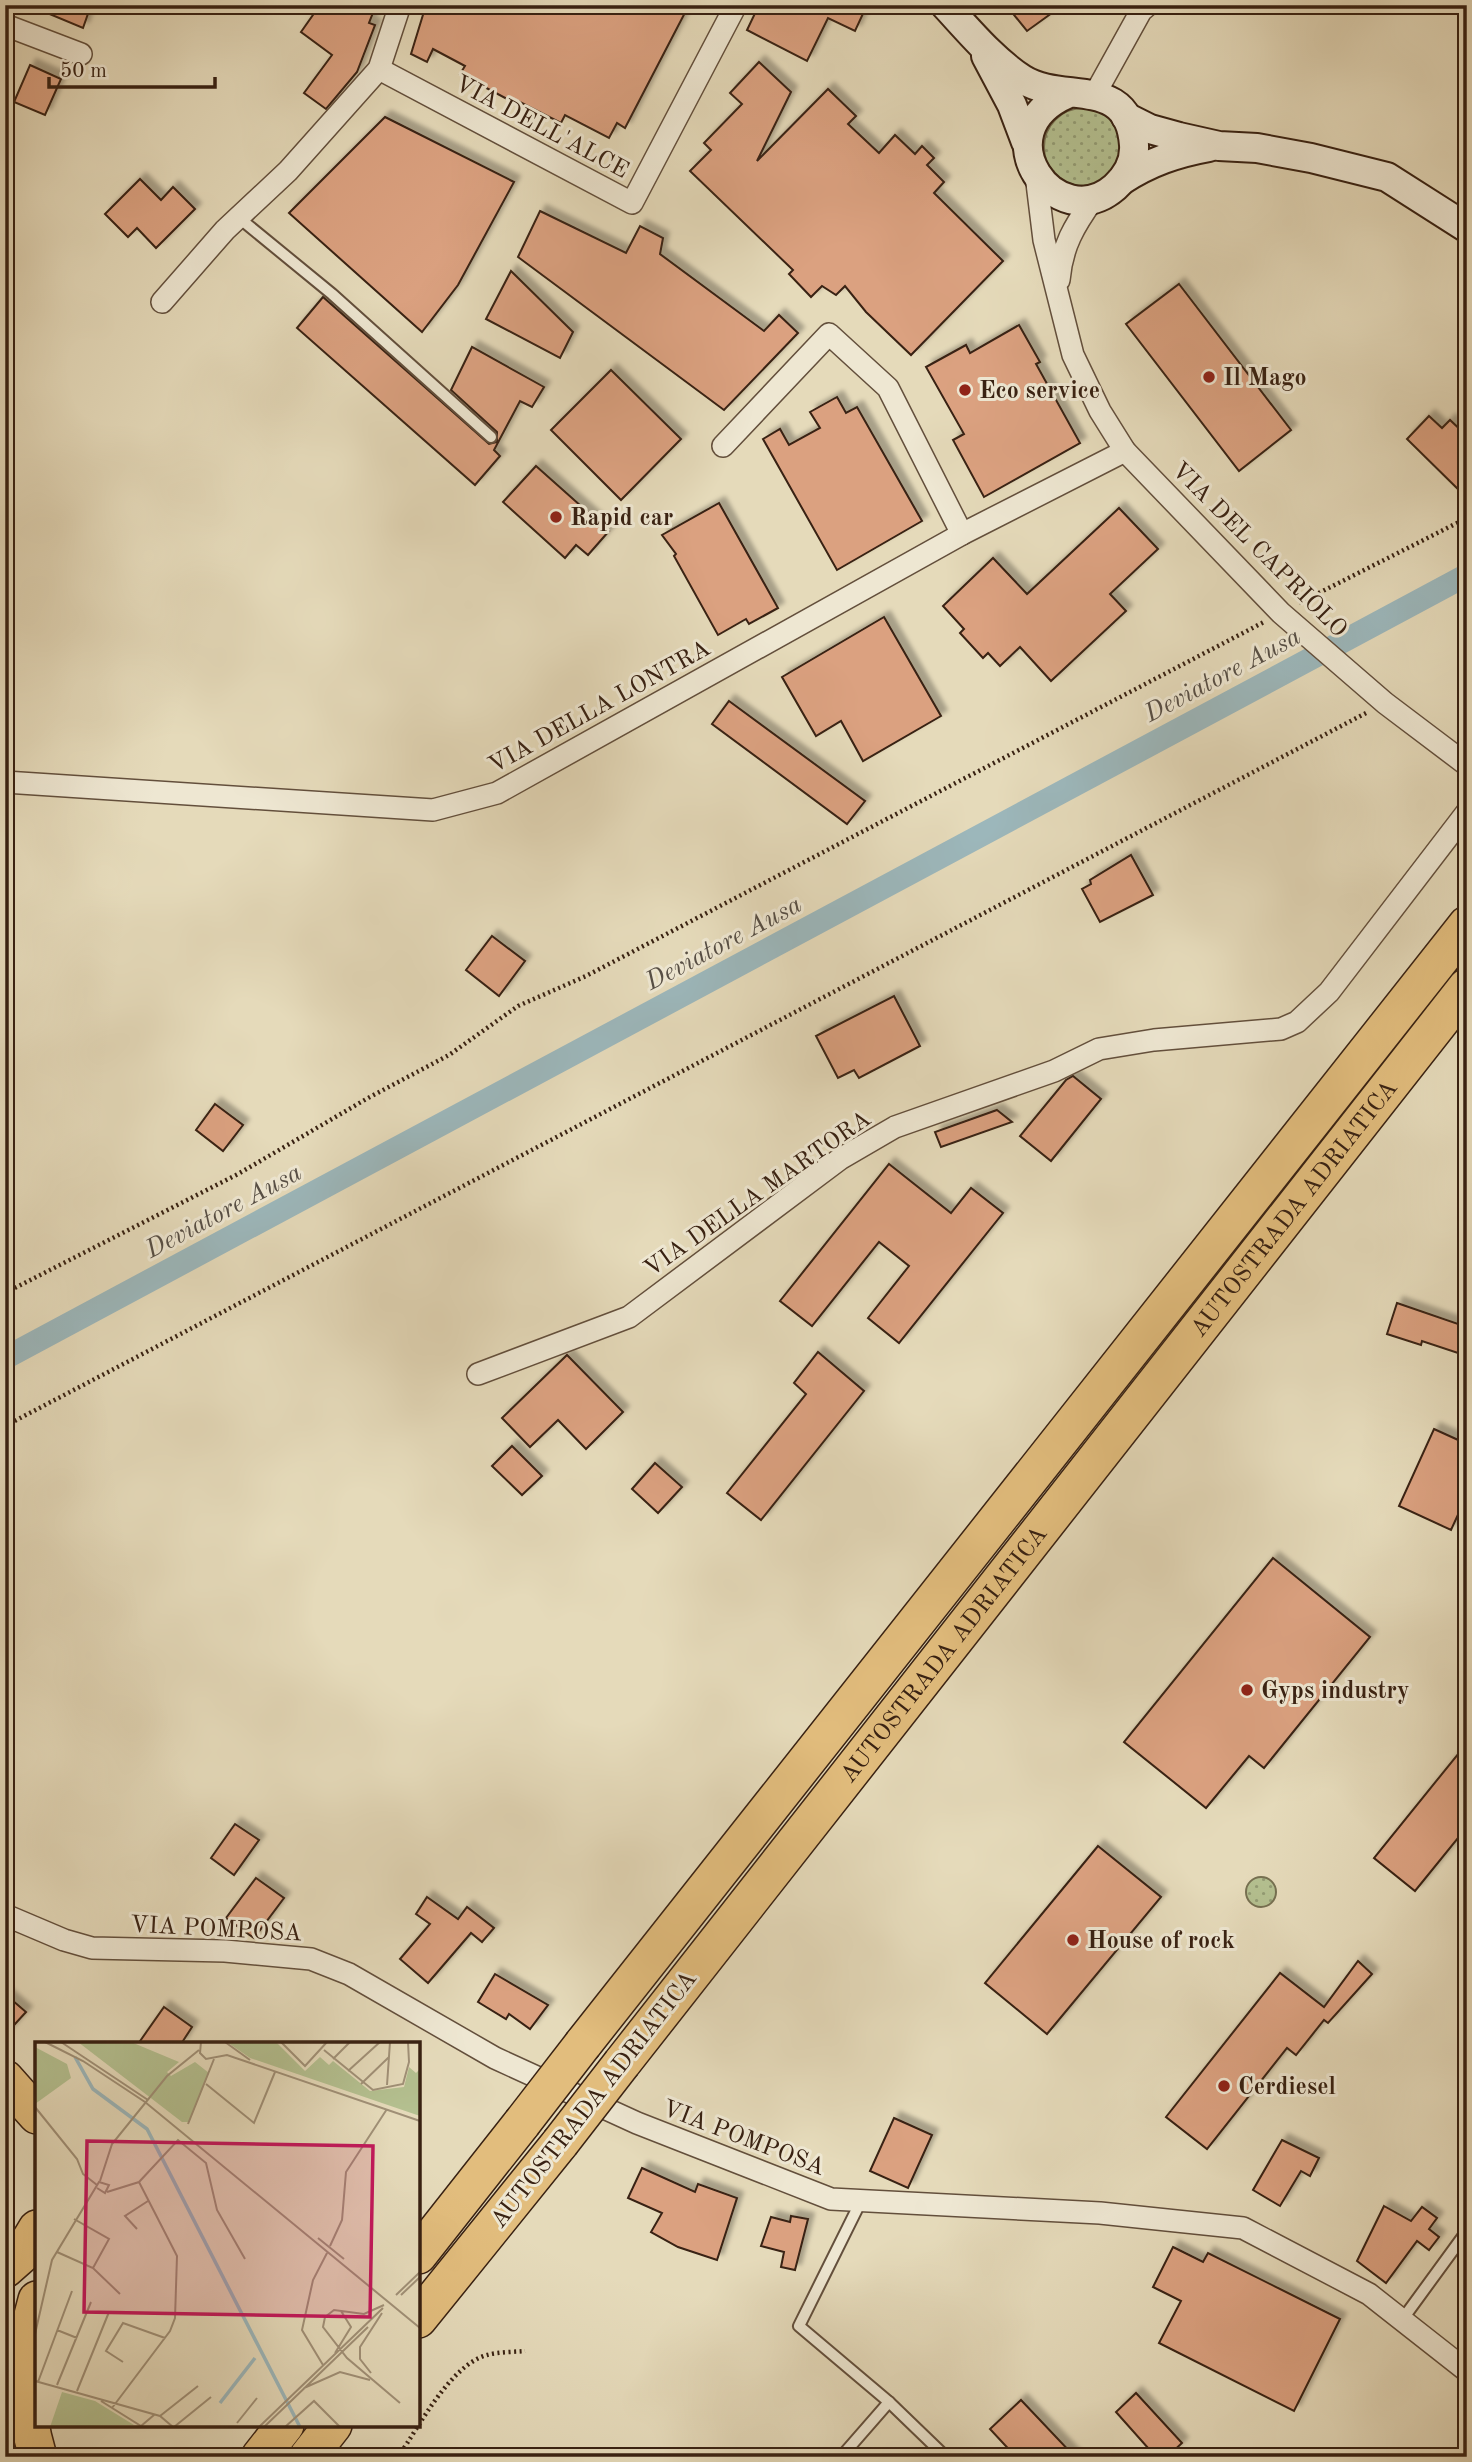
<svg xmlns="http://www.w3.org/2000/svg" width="1472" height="2462" font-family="'Old Standard TT',serif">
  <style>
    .grass { fill: url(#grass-dots); stroke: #767051; stroke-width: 2 }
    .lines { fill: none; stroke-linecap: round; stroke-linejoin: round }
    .canal { stroke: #9cb7bb; stroke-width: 23 }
    .building { fill: #dba180; stroke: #382112; stroke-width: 2; filter: url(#shadow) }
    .lane-casing { stroke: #634f3c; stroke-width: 14 }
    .street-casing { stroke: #634f3c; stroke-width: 24 }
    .secondary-casing { stroke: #382112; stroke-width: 32 }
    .highway-casing { stroke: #382112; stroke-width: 40 }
    .path { stroke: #382112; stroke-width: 4.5; stroke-dasharray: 2 3.5; stroke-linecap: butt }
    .lane { stroke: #eee7d2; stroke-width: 10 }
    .street { stroke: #eee7d2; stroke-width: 21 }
    .secondary { stroke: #eee7d2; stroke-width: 28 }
    .highway { stroke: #e2bd7d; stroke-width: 37 }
    .highway-bridge-casing { stroke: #382112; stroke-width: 40; stroke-linecap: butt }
    .highway-bridge { stroke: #e2bd7d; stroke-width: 37 }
    .poi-dot { fill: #8f2418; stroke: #eee7d2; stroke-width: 2.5 }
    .labels { text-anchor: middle; stroke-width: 6; stroke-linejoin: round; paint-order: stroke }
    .street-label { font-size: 24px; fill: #382112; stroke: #eee7d2 }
    .poi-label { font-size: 24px; font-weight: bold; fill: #382112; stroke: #eee7d2; text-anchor: start }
    .water-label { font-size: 26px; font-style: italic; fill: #564e45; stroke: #eee7d2 }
    .inset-river { fill: none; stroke: #9cb7bb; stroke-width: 3.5 }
    .inset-road { fill: none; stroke: #a09077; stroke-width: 2 }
    .view { fill: #c2185b; fill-opacity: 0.15; stroke: #c2185b; stroke-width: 3.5 }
    .inset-edge { fill: none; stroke: #382112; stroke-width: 3.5 }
  </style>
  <defs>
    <pattern id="grass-dots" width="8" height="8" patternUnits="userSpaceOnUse" patternTransform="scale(1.75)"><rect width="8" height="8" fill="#b4c090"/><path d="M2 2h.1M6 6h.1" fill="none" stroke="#939c74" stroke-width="1.8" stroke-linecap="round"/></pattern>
    <filter id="shadow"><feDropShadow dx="6" dy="-6" stdDeviation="2" flood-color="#0004"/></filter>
  </defs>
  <rect width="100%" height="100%" fill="#e5daba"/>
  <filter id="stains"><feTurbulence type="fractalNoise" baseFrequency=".00286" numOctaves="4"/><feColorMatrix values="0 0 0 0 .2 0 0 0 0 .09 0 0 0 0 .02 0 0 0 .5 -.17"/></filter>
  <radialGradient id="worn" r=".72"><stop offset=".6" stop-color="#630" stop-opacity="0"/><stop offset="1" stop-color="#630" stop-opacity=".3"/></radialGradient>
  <!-- grass -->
  <g class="grass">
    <circle cx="1083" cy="147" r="39"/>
    <circle cx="1261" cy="1892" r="15"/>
  </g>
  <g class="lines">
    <!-- canal -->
    <polyline class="canal" points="5,1358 1467,575"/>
  </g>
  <!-- building -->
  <g class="building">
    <polygon points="28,5 91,5 83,28"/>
    <polygon points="320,5 376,5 369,23 375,25 357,72 326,109 304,93 332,55 301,32"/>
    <polygon points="426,5 689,5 625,128 617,123 609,138 565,115 561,123 510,97 509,100 460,74 465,66 433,49 427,62 411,54"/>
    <polygon points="759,5 867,5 855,31 828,18 807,61 747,30"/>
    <polygon points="1006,5 1063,5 1027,31"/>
    <polygon points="759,62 791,92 757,161 828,89 856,116 848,124 879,153 895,135 915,154 922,146 934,158 927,165 944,182 934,193 1003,261 911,355 866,312 845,286 836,295 822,286 811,297 789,274 793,270 690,171 711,150 704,143 742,104 730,93"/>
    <polygon points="30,65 61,79 45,115 14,102"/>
    <polygon points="385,117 514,182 458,285 422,332 289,213"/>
    <polygon points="140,179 161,200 173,187 195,209 156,248 137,228 128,237 105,214"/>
    <polygon points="540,211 626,253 640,226 663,238 660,254 764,331 779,315 798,333 724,410 518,257"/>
    <polygon points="511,271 573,332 560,358 486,319"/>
    <polygon points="1179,284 1291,430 1239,471 1126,324"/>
    <polygon points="323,297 489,444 497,442 497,432 451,390 472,347 544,387 532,407 520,401 494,450 500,456 475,485 297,328"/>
    <polygon points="1019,325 1040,362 1036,364 1080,443 984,497 953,440 964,434 926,367 966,345 970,353"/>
    <polygon points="611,370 681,439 621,500 551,430"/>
    <polygon points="837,397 846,413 857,407 922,521 837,570 763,439 780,429 789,445 820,428 810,412"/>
    <polygon points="1429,416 1442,428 1450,420 1467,436 1467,498 1407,439"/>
    <polygon points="536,466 609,531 588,555 576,545 565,558 503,502"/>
    <polygon points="719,503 778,608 749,624 746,619 718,635 674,556 676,554 662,535"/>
    <polygon points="1119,508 1158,549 1110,594 1126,611 1051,681 1020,647 1000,666 988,653 983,658 960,633 964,629 943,606 993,558 1027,594"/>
    <polygon points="884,617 941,716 863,761 841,721 816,736 782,677"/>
    <polygon points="729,701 865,801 847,824 712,724"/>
    <polygon points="1131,855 1153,895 1100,922 1082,889 1091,884 1090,880"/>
    <polygon points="492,936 525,961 499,996 466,970"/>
    <polygon points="894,996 920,1046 859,1078 854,1070 838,1078 816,1036"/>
    <polygon points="1073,1076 1101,1099 1051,1161 1020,1136 1066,1080"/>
    <polygon points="215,1104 243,1125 223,1151 196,1130"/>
    <polygon points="997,1110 1012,1122 941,1147 935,1132"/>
    <polygon points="889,1164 951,1213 971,1188 1003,1213 899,1343 868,1318 909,1266 879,1242 812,1326 780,1301"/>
    <polygon points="1397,1303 1467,1327 1458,1353 1422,1341 1421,1345 1387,1334"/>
    <polygon points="818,1352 864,1391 761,1520 727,1493 806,1394 794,1383"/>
    <polygon points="567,1355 623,1412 586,1449 558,1420 530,1447 502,1418"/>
    <polygon points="1434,1429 1467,1444 1467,1495 1451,1530 1399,1506"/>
    <polygon points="512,1446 542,1476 522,1495 492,1466"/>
    <polygon points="655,1463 682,1487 658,1513 632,1489"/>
    <polygon points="1273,1558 1370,1637 1264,1768 1249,1756 1206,1808 1124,1742"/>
    <polygon points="1467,1743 1467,1827 1415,1891 1374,1858"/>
    <polygon points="235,1824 259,1840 234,1875 211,1858"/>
    <polygon points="1098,1846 1161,1897 1047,2034 985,1983"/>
    <polygon points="256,1878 284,1898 254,1938 226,1918"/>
    <polygon points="427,1897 458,1919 467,1907 494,1928 482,1942 471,1933 428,1983 400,1959 430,1924 416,1914"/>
    <polygon points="1358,1961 1372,1974 1328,2023 1324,2020 1296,2055 1287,2048 1207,2149 1166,2117 1280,1973 1324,2007"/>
    <polygon points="495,1974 548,2005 530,2029 509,2014 506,2019 478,2002"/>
    <polygon points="5,1994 26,2012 5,2035"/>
    <polygon points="164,2007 192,2027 181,2044 138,2044"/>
    <polygon points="894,2118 932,2135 908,2188 870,2171"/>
    <polygon points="1282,2140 1319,2158 1310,2176 1301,2171 1280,2206 1253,2190"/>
    <polygon points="642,2168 695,2192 698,2184 737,2198 717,2260 678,2247 651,2232 662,2213 628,2198"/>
    <polygon points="1384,2206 1411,2221 1422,2207 1437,2218 1429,2229 1439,2237 1429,2250 1417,2241 1386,2283 1357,2261"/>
    <polygon points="791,2216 808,2219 795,2270 781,2267 784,2252 761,2246 771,2217 790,2222"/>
    <polygon points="1173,2247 1203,2262 1208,2253 1340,2319 1294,2411 1159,2343 1181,2301 1153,2287"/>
    <polygon points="1136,2393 1182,2443 1167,2457 1156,2457 1116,2412"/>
    <polygon points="1021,2400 1075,2457 1016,2457 990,2429"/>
  </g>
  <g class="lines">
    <defs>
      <g id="lane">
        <polyline points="238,217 332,294 491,437"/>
        <polyline points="861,2201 799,2326 889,2402 946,2457"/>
        <polyline points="1402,2320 1467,2231"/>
        <polyline points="841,2457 889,2402"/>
      </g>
      <g id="street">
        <polyline points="5,25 81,54"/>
        <polyline points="379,69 632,203 736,5"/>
        <polyline points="1095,94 1141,11 1148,5"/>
        <polyline points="1036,175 1044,240 1073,355 1100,411 1125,451 1281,613 1385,703 1467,765"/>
        <path d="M1059,280C1062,246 1074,226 1094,198"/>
        <polyline points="162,302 225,230 288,171 379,69 400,5"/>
        <polyline points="723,446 829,334 888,388 962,534"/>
        <polyline points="5,782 433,810 497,793 962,534 1125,451"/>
        <polyline points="478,1374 629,1317 840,1159 895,1127 1054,1071 1099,1049 1154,1040 1281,1029 1297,1022 1329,992 1467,812"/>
        <polyline points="5,1915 64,1940 92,1948 225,1951 311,1959 349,1974 495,2058 637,2123 831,2199 1100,2213 1243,2228 1369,2294 1467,2371"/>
      </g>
      <g id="secondary">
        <path d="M945,5C969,31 993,60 1022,79C1063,105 1129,74 1134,145C1135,161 1127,176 1115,187C1057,238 980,132 1067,94"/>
        <polyline points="986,56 1012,105 1026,142"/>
        <polyline points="1126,117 1150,129 1179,137 1219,146 1257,148 1311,158 1387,177 1467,228"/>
        <path d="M1122,180C1150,162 1176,153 1209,147"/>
      </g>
      <g id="highway">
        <polyline points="583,2044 1467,925"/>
        <path id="s1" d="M622,2063L1467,987"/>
        <polyline points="5,2079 37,2115"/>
        <polyline points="418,2255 522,2123"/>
        <polyline points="5,2269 22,2254 37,2229"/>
        <path d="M37,2300C21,2353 22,2404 38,2457"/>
        <polyline points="418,2319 560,2143"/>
        <polyline points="260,2457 285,2425"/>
        <polyline points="308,2457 333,2425"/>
      </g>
    </defs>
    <!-- lane casing -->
    <use href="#lane" class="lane-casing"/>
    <!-- street casing -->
    <use href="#street" class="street-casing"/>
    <!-- secondary casing -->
    <use href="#secondary" class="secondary-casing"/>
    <!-- highway casing -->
    <use href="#highway" class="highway-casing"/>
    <!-- path -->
    <g class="path">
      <polyline points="1299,603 1467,518"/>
      <polyline points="5,1293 238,1174 368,1098 449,1055 518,1006 586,976 1264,622"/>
      <polyline points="5,1426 1366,713"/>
      <path d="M398,2457C419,2427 450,2365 487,2355C498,2352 513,2352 525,2351"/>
    </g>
    <!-- lane -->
    <use href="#lane" class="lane"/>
    <!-- street -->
    <use href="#street" class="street"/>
    <!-- secondary -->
    <use href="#secondary" class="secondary"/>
    <!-- highway -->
    <use href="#highway" class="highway"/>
    <defs>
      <g id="highway-bridge">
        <polyline points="522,2123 583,2044"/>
        <polyline points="560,2143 622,2063"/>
      </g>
    </defs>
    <!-- highway-bridge casing -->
    <use href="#highway-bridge" class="highway-bridge-casing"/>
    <!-- highway-bridge -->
    <use href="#highway-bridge" class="highway-bridge"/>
  </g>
  <!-- markers -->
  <g class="poi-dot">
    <circle cx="1209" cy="377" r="7"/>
    <circle cx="965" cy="390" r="7"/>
    <circle cx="556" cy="517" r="7"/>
    <circle cx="1247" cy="1690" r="7"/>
    <circle cx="1073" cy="1940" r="7"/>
    <circle cx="1224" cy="2086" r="7"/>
  </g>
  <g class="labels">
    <!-- street labels -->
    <g class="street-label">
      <text transform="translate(542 126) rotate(28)" y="8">VIA DELL'ALCE</text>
      <text transform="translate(1260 549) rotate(45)" y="8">VIA DEL CAPRIOLO</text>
      <text transform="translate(599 706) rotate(-29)" y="8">VIA DELLA LONTRA</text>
      <text transform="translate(757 1193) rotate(-35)" y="8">VIA DELLA MARTORA</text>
      <text dy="8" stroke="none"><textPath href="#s1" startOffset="1087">AUTOSTRADA ADRIATICA</textPath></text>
      <text dy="8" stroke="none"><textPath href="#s1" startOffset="520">AUTOSTRADA ADRIATICA</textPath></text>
      <text transform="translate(216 1928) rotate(3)" y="8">VIA POMPOSA</text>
      <text transform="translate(593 2099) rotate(-52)" y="8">AUTOSTRADA ADRIATICA</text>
      <text transform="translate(744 2137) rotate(21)" y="8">VIA POMPOSA</text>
    </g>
    <!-- poi labels -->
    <g class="poi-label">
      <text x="1223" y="385">Il Mago</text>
      <text x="979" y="398">Eco service</text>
      <text x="570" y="525">Rapid car</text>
      <text x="1261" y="1698">Gyps industry</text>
      <text x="1087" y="1948">House of rock</text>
      <text x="1238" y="2094">Cerdiesel</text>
    </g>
    <!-- water labels -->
    <g class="water-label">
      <text transform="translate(1222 674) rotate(-28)" y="9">Deviatore Ausa</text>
      <text transform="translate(723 942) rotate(-28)" y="9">Deviatore Ausa</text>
      <text transform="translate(223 1210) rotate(-28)" y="9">Deviatore Ausa</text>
    </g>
  </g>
  <!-- overview -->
  <g transform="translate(35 2042)">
    <rect width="385" height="385" fill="#e5daba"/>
    <path d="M43,0H96L144,20L132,30L136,34L160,20L174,31L154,80H147ZM0,5L32,22L36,36L0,62ZM27,350L60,359L99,383L15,385Z" fill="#b4c090"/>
    <path d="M192,0H241L270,29L285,15L294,23L298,19L335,49L369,45L374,25L381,31L385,27V74L215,16Z" fill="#b4c090"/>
    <path class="inset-river" d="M40,15L58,47L112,87L265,385M185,361L220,316"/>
    <path class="inset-road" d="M10,0L48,19L110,60L385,286M26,0L113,58M166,0L165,11L171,17L192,13L385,79M190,0L215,18M246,0L270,24L292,0M289,8L338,48L368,42L374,20L373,0M298,17L315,0M313,29L345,0M171,42L219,81L240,30M326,42L354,15M352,43L355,0M0,65L42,117L48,132L62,143M153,82L179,17M65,139L77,102L132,34L164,8M72,150L104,140L143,98L171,121L182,168L210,217M39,177L74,197L58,226M102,187L90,174L113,159M283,196L309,217M295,204L307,178L311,130L352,67M22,210L58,226L85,252M361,253L385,230M366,253L385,235M349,263L329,272L299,268L290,275L288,285L312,316L365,361M22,288L42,296M0,292L17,218L64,140L74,143L70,151L62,146M300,311L316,285L306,269M88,320L71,309L88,281L130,296M288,323L267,288L278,238L292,211M336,331L325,317V305L347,271M0,339L125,374L138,385M3,340L37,249M22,343L56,260M269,346L305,330L335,338M42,349L74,270M66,359L106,384L119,373M77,366L135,289L140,276L142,214L104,140M125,374L163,344M202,381L222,356M139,385L176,355M224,385L348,266M229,385L333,285M250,385L279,359L305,385"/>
    <path class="view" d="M52,99L338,104L335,275L49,270Z"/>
    <rect width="385" height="385" class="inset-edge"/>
  </g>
  <!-- margin -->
  <rect width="1472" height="2462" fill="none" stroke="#e5daba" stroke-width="28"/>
  <rect x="7" y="7" width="1458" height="2448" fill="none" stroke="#382112" stroke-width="3.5"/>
  <rect x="14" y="14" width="1444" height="2434" fill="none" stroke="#382112" stroke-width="2"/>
  <!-- scale -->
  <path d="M49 77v10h166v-10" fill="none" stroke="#382112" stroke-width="3.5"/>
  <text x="60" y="77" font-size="21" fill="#382112" stroke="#eee7d2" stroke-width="5" paint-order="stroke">50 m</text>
  <rect width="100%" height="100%" filter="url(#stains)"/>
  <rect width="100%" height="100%" fill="url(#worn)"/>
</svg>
